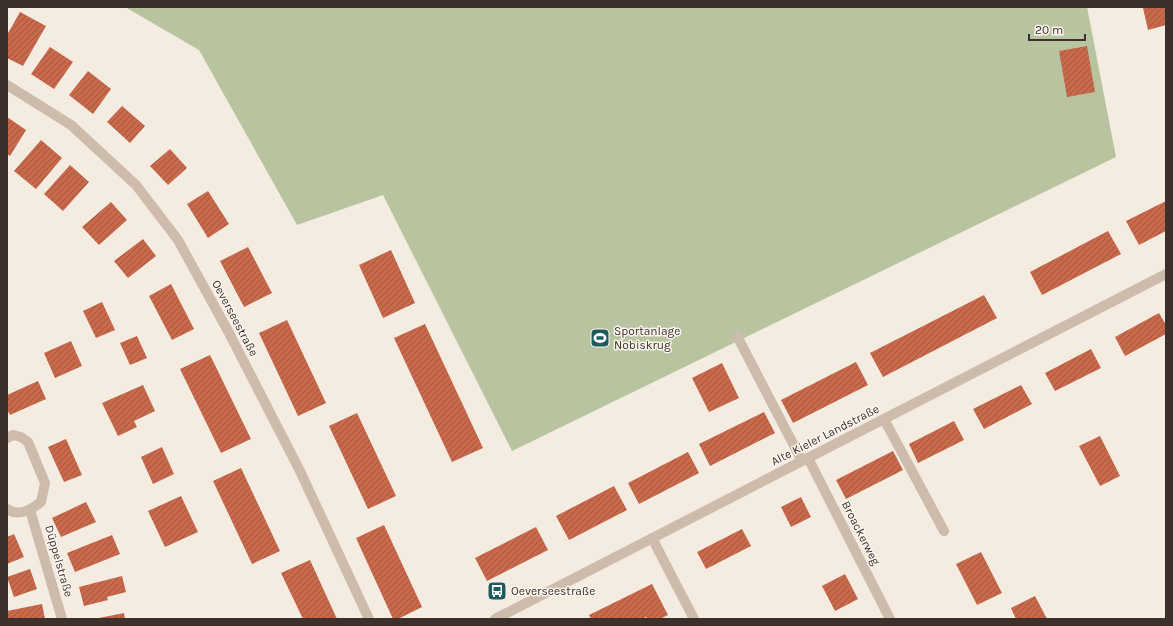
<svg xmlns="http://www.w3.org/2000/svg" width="1173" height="626" font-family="Karla,sans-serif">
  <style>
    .park { fill: #b8c4a0 }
    .building { fill: url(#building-hatch) }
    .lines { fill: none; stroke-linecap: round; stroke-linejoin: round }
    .minor { stroke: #cdbbac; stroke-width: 10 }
    .labels { text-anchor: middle; stroke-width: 3; stroke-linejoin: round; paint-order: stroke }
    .street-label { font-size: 12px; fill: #3b302b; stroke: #fbf5ee }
    .poi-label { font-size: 12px; fill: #3b302b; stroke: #fbf5ee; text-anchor: start }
  </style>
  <defs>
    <pattern id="building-hatch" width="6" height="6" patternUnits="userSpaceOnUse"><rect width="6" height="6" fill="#c8694b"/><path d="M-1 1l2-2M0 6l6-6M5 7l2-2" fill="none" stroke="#a4573f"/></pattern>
  </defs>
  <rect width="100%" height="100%" fill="#f4ebe1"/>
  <!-- park -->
  <polygon class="park" points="125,7 1087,7 1116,157 512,451 383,195 297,225 199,50"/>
  <!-- building -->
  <g class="building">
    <polygon points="1148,7 1166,7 1166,25 1148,30 1143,8"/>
    <polygon points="20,12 46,26 23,66 7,58 7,35"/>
    <polygon points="1087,46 1095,92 1067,97 1059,51"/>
    <polygon points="50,47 73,62 54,89 31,74"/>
    <polygon points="88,71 111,89 93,114 69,95"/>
    <polygon points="122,106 145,126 130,143 107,122"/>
    <polygon points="7,117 26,130 10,156 7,154"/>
    <polygon points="41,140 62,158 36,189 14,171"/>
    <polygon points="170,149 187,168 168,185 150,166"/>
    <polygon points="70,165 89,182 63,211 44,194"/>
    <polygon points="208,191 229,224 208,238 187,204"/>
    <polygon points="1166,201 1166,231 1139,245 1126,221"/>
    <polygon points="111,202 127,220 99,245 82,227"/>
    <polygon points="1108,231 1121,254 1042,295 1030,272"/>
    <polygon points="143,239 156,256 128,278 114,261"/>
    <polygon points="248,247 272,293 244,307 220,261"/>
    <polygon points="391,250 415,303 383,318 359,265"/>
    <polygon points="171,284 194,329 172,340 149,296"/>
    <polygon points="984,295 997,318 883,377 870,353"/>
    <polygon points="102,302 115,330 96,338 83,311"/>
    <polygon points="1159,313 1166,325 1166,334 1125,356 1115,337"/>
    <polygon points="287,320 326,403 298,416 259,333"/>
    <polygon points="425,324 483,448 452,462 394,338"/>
    <polygon points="137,336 147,358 130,365 120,343"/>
    <polygon points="71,341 82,366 55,378 44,353"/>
    <polygon points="1091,349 1101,368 1055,391 1045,373"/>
    <polygon points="210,355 251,439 221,453 180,369"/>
    <polygon points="856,362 868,385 793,423 781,400"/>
    <polygon points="722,363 739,398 709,412 692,378"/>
    <polygon points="38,381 46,399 10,415 7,409 7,395"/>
    <polygon points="143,385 155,411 134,421 137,427 118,436 102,403"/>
    <polygon points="1021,385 1032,404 984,429 973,409"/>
    <polygon points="764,412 775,433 710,466 699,444"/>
    <polygon points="357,413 396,496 368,509 329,426"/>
    <polygon points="954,421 964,440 918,463 909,444"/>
    <polygon points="1100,436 1120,476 1100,486 1079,446"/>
    <polygon points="66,439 82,475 64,482 48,447"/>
    <polygon points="162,447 174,474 153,484 141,457"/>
    <polygon points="893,451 903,470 846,499 836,480"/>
    <polygon points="688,452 699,473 639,504 628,483"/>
    <polygon points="241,468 280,551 252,564 213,481"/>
    <polygon points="614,486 627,510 569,540 556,516"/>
    <polygon points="181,496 198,532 165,547 148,511"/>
    <polygon points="801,497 811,517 791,527 781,507"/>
    <polygon points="86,502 96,522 61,537 52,518"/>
    <polygon points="384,525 422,607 398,619 393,619 356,538"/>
    <polygon points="536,527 548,550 487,581 475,558"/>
    <polygon points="742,529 751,546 706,569 697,552"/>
    <polygon points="14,534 24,557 7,564 7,537"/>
    <polygon points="112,535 120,554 75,572 67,553"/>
    <polygon points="981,552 1002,593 977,605 956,564"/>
    <polygon points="310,560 337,619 303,619 281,573"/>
    <polygon points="30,569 37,589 14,597 7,577"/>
    <polygon points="845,574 858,599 835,611 822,586"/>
    <polygon points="122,576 126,592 107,597 108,600 84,606 79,587"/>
    <polygon points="652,584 668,615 660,619 647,619 646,617 642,619 591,619 589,615"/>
    <polygon points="1035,596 1047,619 1016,619 1011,608"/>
    <polygon points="42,604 45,619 7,619 7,611"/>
    <polygon points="124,613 125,619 99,619 99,618"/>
  </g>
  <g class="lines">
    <!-- minor -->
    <g class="minor">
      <polyline points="7,85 71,125 136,185 178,240 228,331 300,471 369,619"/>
      <polyline points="737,336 802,461"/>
      <polyline points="884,419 944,531"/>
      <path d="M7,438L13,435L21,437L28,442L45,483L41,502C31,510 19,517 7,509"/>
      <polyline points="808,458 890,619"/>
      <polyline points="30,510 62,619"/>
      <polyline points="652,538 694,619"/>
      <polyline points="495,619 1166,274"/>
    </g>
  </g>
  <!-- icons -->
  <defs>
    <symbol id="stadium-square" viewBox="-11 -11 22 22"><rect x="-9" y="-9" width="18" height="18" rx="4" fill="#1f5a5e" stroke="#fbf5ee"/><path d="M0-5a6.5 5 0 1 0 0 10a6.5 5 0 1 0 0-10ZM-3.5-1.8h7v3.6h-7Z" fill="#fff"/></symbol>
    <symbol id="bus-square" viewBox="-11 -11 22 22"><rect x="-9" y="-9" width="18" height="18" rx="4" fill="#1f5a5e" stroke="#fbf5ee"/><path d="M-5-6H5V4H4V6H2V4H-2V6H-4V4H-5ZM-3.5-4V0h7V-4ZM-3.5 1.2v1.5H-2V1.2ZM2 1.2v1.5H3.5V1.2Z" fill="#fff"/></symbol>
  </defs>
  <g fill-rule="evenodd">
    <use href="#stadium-square" x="589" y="327" width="22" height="22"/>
    <use href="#bus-square" x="486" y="580" width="22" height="22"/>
  </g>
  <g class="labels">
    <!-- street labels -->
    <g class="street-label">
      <text transform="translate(235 318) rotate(62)" y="4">Oeverseestraße</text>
      <text transform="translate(825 435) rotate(-27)" y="4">Alte Kieler Landstraße</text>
      <text transform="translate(861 533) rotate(63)" y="4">Broackerweg</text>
      <text transform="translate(59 561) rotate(74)" y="4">Düppelstraße</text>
    </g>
    <!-- poi labels -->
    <g class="poi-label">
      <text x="614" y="335">Sportanlage<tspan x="614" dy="14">Nobiskrug</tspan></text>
      <text x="511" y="595">Oeverseestraße</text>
    </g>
  </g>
  <!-- border -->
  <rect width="1173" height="626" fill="none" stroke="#3b302b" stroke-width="16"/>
  <!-- scale -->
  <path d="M1029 34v6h56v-6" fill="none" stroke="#3b302b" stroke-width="2"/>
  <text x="1035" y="34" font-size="12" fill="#3b302b" stroke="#fbf5ee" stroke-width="3" paint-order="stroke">20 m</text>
</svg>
